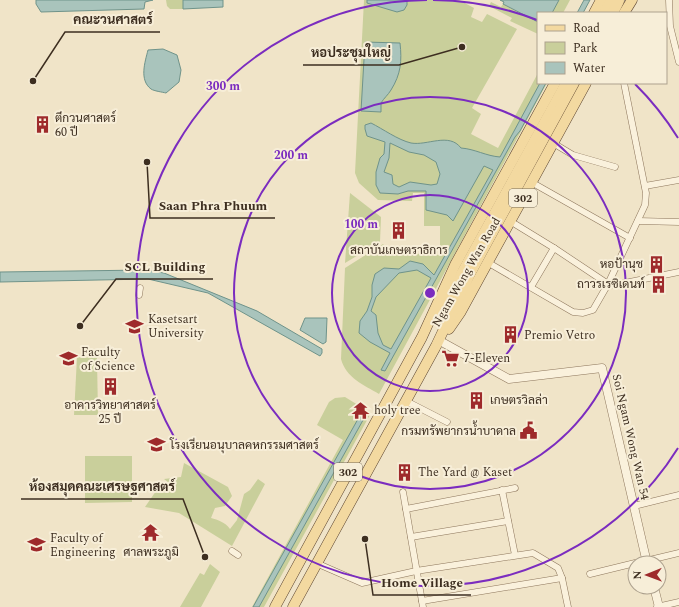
<svg xmlns="http://www.w3.org/2000/svg" width="679" height="607" font-family="Spectral,Sarabun,serif">
  <style>
    .green { fill: #c9cf9b }
    .water { fill: #a9c4bc; stroke: #6f938a; fill-rule: evenodd }
    .lines { fill: none; stroke-linecap: round; stroke-linejoin: round }
    .minor-casing { stroke: #8d765c; stroke-width: 7 }
    .tertiary-casing { stroke: #8d765c; stroke-width: 9 }
    .primary-casing { stroke: #5b4430; stroke-width: 11 }
    .minor { stroke: #faf1dc; stroke-width: 6 }
    .tertiary { stroke: #faf1dc; stroke-width: 8 }
    .primary { stroke: #f3d9a0; stroke-width: 10 }
    .ring { fill: none; stroke: #7b2cbf; stroke-width: 2 }
    .labels { text-anchor: middle; stroke-width: 4; stroke-linejoin: round; paint-order: stroke }
    .shield { fill: #f7eed8; stroke: #756857; stroke-width: 1 }
    .shield-label { font-size: 11px; font-weight: bold; fill: #3d2e20 }
    .poi-label { font-size: 12px; fill: #3d2e20; stroke: #f7eed8; text-anchor: start }
    .street-label { font-size: 12px; fill: #3d2e20; stroke: #f7eed8 }
    .centre { fill: #7b2cbf; stroke: #f7eed8; stroke-width: 2 }
    .ring-label { font-size: 12px; text-anchor: middle; font-weight: bold; fill: #7b2cbf; stroke: #f7eed8; stroke-width: 4; stroke-linejoin: round; paint-order: stroke }
    .leader { fill: none; stroke: #3d2e20; stroke-width: 1.5 }
    .callout-dot { fill: #3d2e20; stroke: #f7eed8; stroke-width: 1.5 }
    .callout-label { font-size: 13px; text-anchor: middle; font-weight: bold; fill: #3d2e20; stroke: #f7eed8; stroke-width: 4; stroke-linejoin: round; paint-order: stroke }
  </style>
  <rect width="100%" height="100%" fill="#f0e4c8"/>
  <!-- green -->
  <g class="green">
    <polygon points="166,0 183,0 183,9 170,9 167,6"/>
    <path d="M364,0H459L474,8L471,17L482,22L487,14L517,29L472,108L481,114L471,134L498,148L538,73V83H547L379,394C364,385 346,378 341,359L345,268L383,244L389,252L440,255V226H424V193H413L412,201L378,200L359,183L355,173Z"/>
    <polygon points="559,0 570,0 563,13 552,13"/>
    <polygon points="491,2 501,7 503,4 538,22 538,34 510,21 512,18 489,6"/>
    <polygon points="350,193 381,217 380,242 345,263"/>
    <polygon points="77,357 97,358 98,415 74,415"/>
    <polygon points="345,397 371,413 264,607 252,607 343,440 317,425 329,402 335,398"/>
    <polygon points="85,456 132,456 132,502 85,503"/>
    <path d="M184,463L228,487L232,496L225,506L215,508L211,518C218,520 225,522 230,529L237,520L244,494L250,490L258,479L265,484L232,546L179,513L145,507L156,491L172,490L173,486L164,479L181,477Z"/>
    <polygon points="210,564 220,572 201,607 180,607 200,573 204,575"/>
  </g>
  <!-- water -->
  <g class="water">
    <polygon points="36,0 153,0 145,2 144,9 41,12 36,4"/>
    <polygon points="183,0 223,0 223,7 183,9"/>
    <polygon points="367,0 407,0 407,5 404,10 397,12 367,3"/>
    <polygon points="500,0 559,0 552,13 538,13 538,22 503,4 504,2"/>
    <polygon points="584,0 590,0 583,13 577,13"/>
    <path d="M365,42L400,43C402,61 401,74 391,90C388,95 384,98 381,103V112L361,111Z"/>
    <path d="M163,49L177,55L181,70L179,82L166,93C162,92 154,91 151,89C139,80 145,62 148,50Z"/>
    <path d="M540,83H546L520,131L515,137L385,371L381,370L390,353L370,342L359,333L360,321L367,311L372,297V285L375,274L384,268L399,269L410,261L423,264L434,275L493,170L484,166L453,221L447,215L426,210V191H408L398,194L380,193L376,185V172L380,158L384,154L385,142L367,136L365,129V125L371,123C383,129 398,140 411,143C427,146 449,132 461,148C475,149 486,156 500,157ZM390,143L409,152L424,155L436,162L440,174L437,184L431,185L410,182L399,187L393,184L392,175L384,172L389,158ZM417,270L431,278L391,349L383,345L378,333L376,315L371,311L376,297L399,273Z"/>
    <polygon points="145,270 164,273 257,311 322,349 322,353 320,356 208,293 148,279 0,282 0,272"/>
    <polygon points="305,318 327,318 326,342 323,344 300,330"/>
    <polygon points="363,410 367,413 259,607 253,607"/>
  </g>
  <g class="lines">
    <defs>
      <g id="minor">
        <polyline points="669,0 670,26 679,62"/>
        <polyline points="553,143 573,155 615,167"/>
        <polyline points="531,182 630,238"/>
        <polyline points="645,186 679,180"/>
        <polyline points="510,221 554,248 608,284 615,285 679,272"/>
        <polyline points="638,221 679,222"/>
        <polyline points="487,262 573,312 583,313 593,310 608,284 645,205 646,193 624,83"/>
        <polyline points="531,287 554,248"/>
        <polyline points="139,295 140,288"/>
        <polyline points="406,401 447,422"/>
        <polyline points="502,490 515,555"/>
        <polyline points="403,492 423,607"/>
        <polyline points="634,506 679,495"/>
        <polyline points="406,509 515,488"/>
        <polyline points="411,537 508,521"/>
        <polyline points="232,551 238,555"/>
        <polyline points="316,563 362,583 416,571 533,553 558,568 562,578 568,607"/>
        <polyline points="637,563 679,553"/>
        <polyline points="590,574 635,563"/>
        <polyline points="422,601 562,578"/>
        <polyline points="657,607 679,602"/>
      </g>
      <g id="tertiary">
        <polyline points="440,341 509,379 602,368 647,563"/>
        <polyline points="654,587 659,607"/>
      </g>
      <g id="primary">
        <polyline points="594,13 601,0"/>
        <polyline points="604,13 611,0"/>
        <polyline points="613,13 619,1"/>
        <polyline points="624,13 632,0"/>
        <polyline points="439,311 448,298 566,83"/>
        <polyline points="449,329 460,313 586,83"/>
        <polyline points="275,607 422,337 455,265 555,83"/>
        <polyline points="293,607 436,346 470,274 574,83"/>
      </g>
    </defs>
    <!-- minor casing -->
    <use href="#minor" class="minor-casing"/>
    <!-- tertiary casing -->
    <use href="#tertiary" class="tertiary-casing"/>
    <!-- primary casing -->
    <use href="#primary" class="primary-casing"/>
    <!-- minor -->
    <use href="#minor" class="minor"/>
    <!-- tertiary -->
    <use href="#tertiary" class="tertiary"/>
    <!-- primary -->
    <use href="#primary" class="primary"/>
  </g>
  <!-- distance rings -->
  <g class="ring">
    <circle cx="430" cy="293" r="98"/>
    <circle cx="430" cy="293" r="196"/>
    <path d="M678 448A293 293 0 1 1 427 0M433 0A293 293 0 0 1 537 20M635 84A293 293 0 0 1 678 138"/>
  </g>
  <!-- icons -->
  <defs>
    <symbol id="building-bare" viewBox="-9 -9 18 18"><path d="M-4-6H4V6H1V3H-1V6H-4ZM-2.5-4.3h1.7v1.8h-1.7ZM.8-4.3h1.7v1.8H.8ZM-2.5-1h1.7V.8h-1.7ZM.8-1h1.7V.8H.8Z" fill="#9e2a2b" stroke="#f7eed8" stroke-width="2.5" paint-order="stroke"/></symbol>
    <symbol id="university-bare" viewBox="-9 -9 18 18"><path d="M0-5L7-2L0 1L-7-2ZM-4 1L0 2.5L4 1V4Q0 6-4 4Z" fill="#9e2a2b" stroke="#f7eed8" stroke-width="2.5" paint-order="stroke"/></symbol>
    <symbol id="supermarket-bare" viewBox="-9 -9 18 18"><path d="M-6-5.5h2.5l.6 2H6L4.5 2H-2.5L-4.4-4H-6ZM-1.5 3.2a1.3 1.3 0 1 0 .1 0ZM3 3.2a1.3 1.3 0 1 0 .1 0Z" fill="#9e2a2b" stroke="#f7eed8" stroke-width="2.5" paint-order="stroke"/></symbol>
    <symbol id="temple-bare" viewBox="-9 -9 18 18"><path d="M0-6L5-2H3V0L6.5 2.5H4V6H1.5V3h-3V6H-4V2.5H-6.5L-3 0V-2H-5Z" fill="#9e2a2b" stroke="#f7eed8" stroke-width="2.5" paint-order="stroke"/></symbol>
    <symbol id="civic-bare" viewBox="-9 -9 18 18"><path d="M-.6-6.5H3V-4.5H.6V-3L4-1V1h2V6H-6V1h2V-1L-.6-3ZM-1.2 2.5V6h2.4V2.5Z" fill="#9e2a2b" stroke="#f7eed8" stroke-width="2.5" paint-order="stroke"/></symbol>
    <symbol id="school-bare" viewBox="-9 -9 18 18"><path d="M0-5L7-2L0 1L-7-2ZM-4 1L0 2.5L4 1V4Q0 6-4 4Z" fill="#9e2a2b" stroke="#f7eed8" stroke-width="2.5" paint-order="stroke"/></symbol>
  </defs>
  <g fill-rule="evenodd">
    <use href="#building-bare" x="30" y="112" width="25" height="25"/>
    <use href="#building-bare" x="386" y="218" width="25" height="25"/>
    <use href="#building-bare" x="644" y="252" width="25" height="25"/>
    <use href="#building-bare" x="646" y="272" width="25" height="25"/>
    <use href="#university-bare" x="122" y="314" width="25" height="25"/>
    <use href="#building-bare" x="498" y="322" width="25" height="25"/>
    <use href="#supermarket-bare" x="438" y="346" width="25" height="25"/>
    <use href="#university-bare" x="56" y="346" width="25" height="25"/>
    <use href="#building-bare" x="98" y="374" width="25" height="25"/>
    <use href="#building-bare" x="464" y="388" width="25" height="25"/>
    <use href="#temple-bare" x="348" y="398" width="25" height="25"/>
    <use href="#civic-bare" x="516" y="418" width="25" height="25"/>
    <use href="#school-bare" x="144" y="432" width="25" height="25"/>
    <use href="#building-bare" x="392" y="460" width="25" height="25"/>
    <use href="#temple-bare" x="138" y="520" width="25" height="25"/>
    <use href="#university-bare" x="24" y="532" width="25" height="25"/>
  </g>
  <g class="labels">
    <!-- shield labels -->
    <g class="shield">
      <rect x="509" y="189" width="28" height="18" rx="3"/>
      <rect x="334" y="463" width="28" height="18" rx="3"/>
    </g>
    <g class="shield-label">
      <text x="523" y="202">302</text>
      <text x="348" y="476">302</text>
    </g>
    <!-- poi labels -->
    <g class="poi-label">
      <text x="55" y="122">ตึกวนศาสตร์<tspan x="55" dy="14">60 ปี</tspan></text>
      <text x="399" y="254" text-anchor="middle">สถาบันเกษตราธิการ</text>
      <text x="643" y="268" text-anchor="end">หอป้านุช</text>
      <text x="645" y="288" text-anchor="end">ถาวรเรซิเดนท์</text>
      <text x="148" y="323">Kasetsart<tspan x="148" dy="14">University</tspan></text>
      <text x="524" y="339">Premio Vetro</text>
      <text x="81" y="356">Faculty<tspan x="81" dy="14">of Science</tspan></text>
      <text x="464" y="362">7-Eleven</text>
      <text x="490" y="404">เกษตรวิลล่า</text>
      <text x="110" y="409" text-anchor="middle">อาคารวิทยาศาสตร์<tspan x="110" dy="14">25 ปี</tspan></text>
      <text x="374" y="414">holy tree</text>
      <text x="516" y="435" text-anchor="end">กรมทรัพยากรน้ำบาดาล</text>
      <text x="170" y="449">โรงเรียนอนุบาลคหกรรมศาสตร์</text>
      <text x="418" y="476">The Yard @ Kaset</text>
      <text x="50" y="542">Faculty of<tspan x="50" dy="14">Engineering</tspan></text>
      <text x="151" y="556" text-anchor="middle">ศาลพระภูมิ</text>
    </g>
    <!-- street labels -->
    <g class="street-label">
      <text transform="translate(466 272) rotate(-60)" y="4">Ngam Wong Wan Road</text>
      <text transform="translate(631 437) rotate(77)" y="4">Soi Ngam Wong Wan 54</text>
    </g>
  </g>
  <circle cx="430" cy="293" r="6" class="centre"/>
  <g class="ring-label">
    <text x="223" y="90">300 m</text>
    <text x="291" y="159">200 m</text>
    <text x="361" y="228">100 m</text>
  </g>
  <!-- callouts -->
  <path class="leader" d="M33 81L65 32H160M462 47L399 65H303M147 162L150 218H275M80 326L116 279H213M205 557L183 499H21M365 539L373 595H471"/>
  <g class="callout-dot">
    <circle cx="33" cy="81" r="4"/>
    <circle cx="462" cy="47" r="4"/>
    <circle cx="147" cy="162" r="4"/>
    <circle cx="80" cy="326" r="4"/>
    <circle cx="205" cy="557" r="4"/>
    <circle cx="365" cy="539" r="4"/>
  </g>
  <g class="callout-label">
    <text x="113" y="24">คณะวนศาสตร์</text>
    <text x="351" y="57">หอประชุมใหญ่</text>
    <text x="213" y="210">Saan Phra Phuum</text>
    <text x="165" y="271">SCL Building</text>
    <text x="102" y="491">ห้องสมุดคณะเศรษฐศาสตร์</text>
    <text x="422" y="587">Home Village</text>
  </g>
  <!-- legend -->
  <rect x="537" y="12" width="130" height="72" fill="#f7eed8" stroke="#ada18e"/>
  <rect x="545" y="25" width="20" height="6" fill="#f3d9a0" stroke="#ada18e"/>
  <text x="573" y="32" font-size="12" fill="#3d2e20">Road</text>
  <rect x="545" y="42" width="20" height="12" fill="#c9cf9b" stroke="#ada18e"/>
  <text x="573" y="52" font-size="12" fill="#3d2e20">Park</text>
  <rect x="545" y="62" width="20" height="12" fill="#a9c4bc" stroke="#ada18e"/>
  <text x="573" y="72" font-size="12" fill="#3d2e20">Water</text>
  <!-- north arrow -->
  <g transform="translate(647 575) rotate(269)"><circle r="19" fill="#f7eed8" stroke="#ada18e"/>
  <path d="M0-3L7 15L0 10L-7 15Z" fill="#9e2a2b"/>
  <text y="-6" font-size="11" font-weight="bold" text-anchor="middle" fill="#3d2e20">N</text>
  </g>
</svg>
